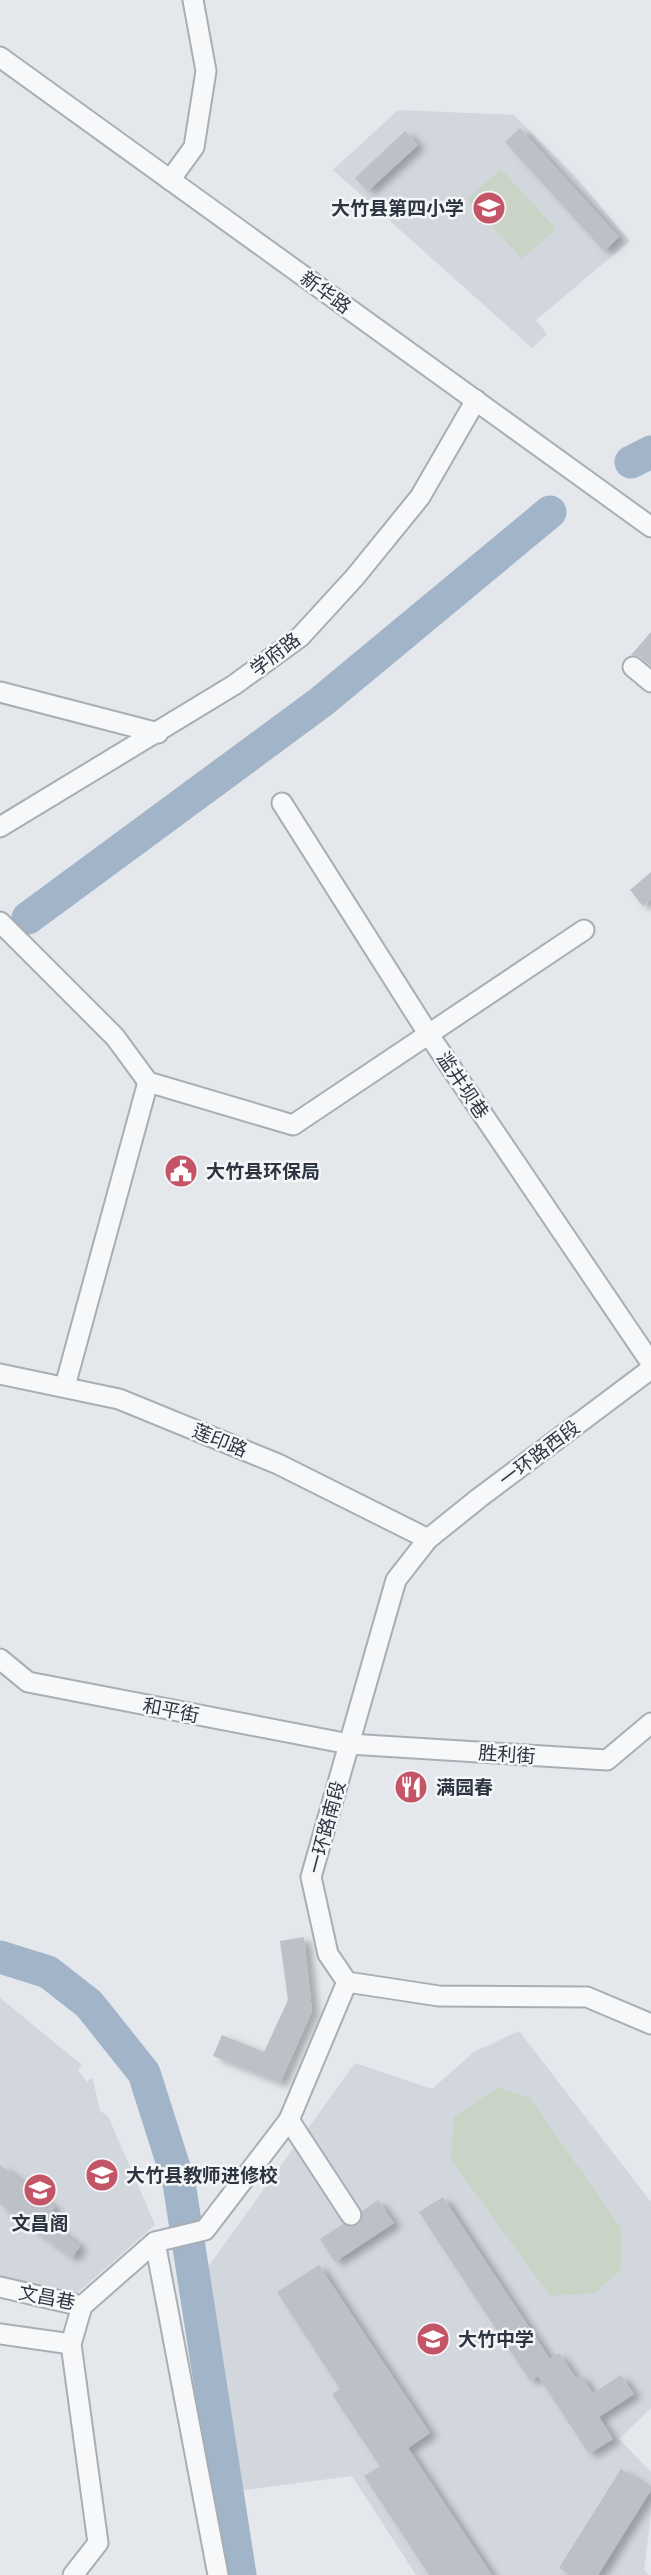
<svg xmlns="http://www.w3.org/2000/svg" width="651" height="2575" font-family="'Open Sans','Noto Sans SC',sans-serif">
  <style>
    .built { fill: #d2d6dd }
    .green { fill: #cad4c6 }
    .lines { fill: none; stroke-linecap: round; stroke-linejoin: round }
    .river { stroke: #a2b5c8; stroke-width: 33 }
    .building { fill: #bcc0c7; filter: url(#shadow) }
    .minor-casing { stroke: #a9aeb5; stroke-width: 23 }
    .minor { stroke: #f7f8f9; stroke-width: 19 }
    .labels { text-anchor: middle; stroke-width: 5; stroke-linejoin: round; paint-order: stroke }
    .poi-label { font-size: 19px; font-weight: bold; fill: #2d3542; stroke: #f4f6f8; text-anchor: start }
    .street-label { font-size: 19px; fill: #2d3542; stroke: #f4f6f8 }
  </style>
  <defs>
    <filter id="shadow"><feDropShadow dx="7" dy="4" stdDeviation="3.5" flood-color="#0004"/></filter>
  </defs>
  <rect width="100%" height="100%" fill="#e4e7eb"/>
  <!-- built -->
  <g class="built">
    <polygon points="398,110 514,115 575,176 630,241 536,320 547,334 532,348 333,170"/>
    <polygon points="0,1998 82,2065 78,2070 87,2082 91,2078 93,2080 100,2111 108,2116 155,2225 76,2294 0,2277"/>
    <polygon points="519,2031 651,2202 651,2408 619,2439 651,2472 651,2514 644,2570 649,2575 416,2575 352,2476 236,2491 205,2271 355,2063 432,2089 474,2052"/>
  </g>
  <!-- green -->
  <g class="green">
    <polygon points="501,169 556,229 522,259 467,199"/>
    <polygon points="498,2087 530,2098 621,2228 621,2269 595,2293 550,2296 451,2160 454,2117"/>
  </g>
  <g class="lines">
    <!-- river -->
    <g class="river">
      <polyline points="631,462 651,452"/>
      <polyline points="28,918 321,702 550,512"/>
      <polyline points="0,1957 48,1972 89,2004 144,2073 179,2183 240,2575"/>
    </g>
  </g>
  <!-- building -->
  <g class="building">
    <polygon points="520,128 619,237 604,251 505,142"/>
    <polygon points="405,131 418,145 368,191 355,178"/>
    <polygon points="651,632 651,666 640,657 631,655"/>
    <polygon points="651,872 651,899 643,906 630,890"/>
    <polygon points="304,1937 312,2011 280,2083 213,2056 222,2035 264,2052 288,2000 280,1941"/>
    <polygon points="0,2165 55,2207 46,2220 80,2246 72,2258 0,2204"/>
    <polygon points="443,2197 550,2359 559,2353 576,2378 580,2375 593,2393 621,2375 634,2394 599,2417 613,2439 589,2454 538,2376 530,2381 419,2212"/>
    <polygon points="378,2200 394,2223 335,2262 320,2239 343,2224 351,2227 358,2225 362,2220 362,2211"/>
    <polygon points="319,2265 430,2433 408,2448 492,2575 429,2575 364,2476 380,2466 332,2394 340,2389 277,2292"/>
    <polygon points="621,2469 651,2490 598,2575 570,2575 559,2568"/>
  </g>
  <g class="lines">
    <defs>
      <g id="minor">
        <polyline points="0,57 651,527"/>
        <polyline points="170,180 194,147 206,71 193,0"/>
        <polyline points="633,667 651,682"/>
        <polyline points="0,692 158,733"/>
        <polyline points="282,803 429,1035 651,1363"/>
        <polyline points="0,827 234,685 300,637 355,577 420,497 476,400"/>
        <polyline points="0,922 115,1037 148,1082 293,1125 584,930"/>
        <polyline points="651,1369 479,1498 428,1539 396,1580 311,1877 328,1954 347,1982 439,1996 587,1997 651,2024"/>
        <polyline points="0,1374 119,1399 278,1464 428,1539"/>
        <polyline points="65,1386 148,1082"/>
        <polyline points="0,1659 28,1682 349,1744 607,1760 651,1723"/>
        <polyline points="289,2120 351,2215"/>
        <polyline points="155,2242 218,2575"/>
        <polyline points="0,2287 82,2306 155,2242 205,2230 289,2120 347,1982"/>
        <polyline points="0,2334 71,2344"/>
        <polyline points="73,2575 98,2543 71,2344 82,2306"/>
      </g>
    </defs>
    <!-- minor casing -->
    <use href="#minor" class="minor-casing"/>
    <!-- minor -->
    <use href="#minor" class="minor"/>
  </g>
  <!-- icons -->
  <defs>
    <symbol id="school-disc" viewBox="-11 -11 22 22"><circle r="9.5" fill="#c45567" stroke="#f4f6f8"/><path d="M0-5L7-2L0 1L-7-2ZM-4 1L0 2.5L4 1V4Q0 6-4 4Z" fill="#fff"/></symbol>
    <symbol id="civic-disc" viewBox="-11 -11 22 22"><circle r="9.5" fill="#c45567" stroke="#f4f6f8"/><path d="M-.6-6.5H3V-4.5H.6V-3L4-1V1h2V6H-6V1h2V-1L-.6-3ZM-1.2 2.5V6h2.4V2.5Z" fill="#fff"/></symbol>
    <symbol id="restaurant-disc" viewBox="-11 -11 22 22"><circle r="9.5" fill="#c45567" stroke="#f4f6f8"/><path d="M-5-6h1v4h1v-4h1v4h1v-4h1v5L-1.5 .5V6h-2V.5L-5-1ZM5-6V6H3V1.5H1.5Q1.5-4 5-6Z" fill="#fff"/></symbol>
  </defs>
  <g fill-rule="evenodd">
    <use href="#school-disc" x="470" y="189" width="38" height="38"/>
    <use href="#civic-disc" x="162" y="1152" width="38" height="38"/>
    <use href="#restaurant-disc" x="392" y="1768" width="38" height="38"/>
    <use href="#school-disc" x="83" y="2156" width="38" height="38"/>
    <use href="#school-disc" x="21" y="2171" width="38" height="38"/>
    <use href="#school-disc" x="414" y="2320" width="38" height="38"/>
  </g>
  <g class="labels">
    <!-- poi labels -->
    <g class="poi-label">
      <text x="464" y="215" text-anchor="end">大竹县第四小学</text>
      <text x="206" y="1178">大竹县环保局</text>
      <text x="436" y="1794">满园春</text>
      <text x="126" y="2182">大竹县教师进修校</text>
      <text x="40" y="2230" text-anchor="middle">文昌阁</text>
      <text x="458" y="2346">大竹中学</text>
    </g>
    <!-- street labels -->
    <g class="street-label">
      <text transform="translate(326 292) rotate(36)" y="7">新华路</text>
      <text transform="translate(275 654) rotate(-38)" y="7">学府路</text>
      <text transform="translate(463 1085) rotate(56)" y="7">滥井坝巷</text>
      <text transform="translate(220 1440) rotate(22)" y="7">莲印路</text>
      <text transform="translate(539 1453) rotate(-37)" y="7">一环路西段</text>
      <text transform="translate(171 1710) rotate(11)" y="7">和平街</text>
      <text transform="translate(507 1754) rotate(4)" y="7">胜利街</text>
      <text transform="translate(326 1827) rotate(-75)" y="7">一环路南段</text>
      <text transform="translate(47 2297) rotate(11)" y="7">文昌巷</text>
    </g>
  </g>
</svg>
